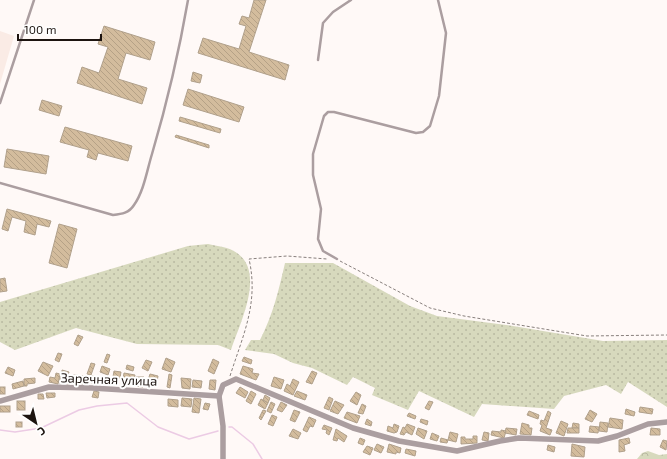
<svg xmlns="http://www.w3.org/2000/svg" width="667" height="459" font-family="'Exo 2',sans-serif">
  <style>
    .built { fill: #faebe5 }
    .forest { fill: url(#forest-crowns) }
    .garden { fill: url(#garden-dots) }
    .lines { fill: none; stroke-linecap: round; stroke-linejoin: round }
    .stream { stroke: #eccbe4; stroke-width: 1.5 }
    .building { fill: url(#building-back-hatch); stroke: #b0a08b }
    .path { stroke: #88807d; stroke-width: 1; stroke-dasharray: 3 2; stroke-linecap: butt }
    .lane { stroke: #ab9ea0; stroke-width: 2.5 }
    .street { stroke: #ab9ea0; stroke-width: 5.5 }
    .labels { text-anchor: middle; stroke-width: 4; stroke-linejoin: round; paint-order: stroke }
    .street-label { font-size: 13px; fill: #1d1410; stroke: #fff }
  </style>
  <defs>
    <pattern id="forest-crowns" width="20" height="18" patternUnits="userSpaceOnUse"><rect width="20" height="18" fill="#d7d9bd"/><path d="M2 6a3 3 0 1 1 6 0M12 15a3 3 0 1 1 6 0" fill="none" stroke="#b8b9a1"/></pattern>
    <pattern id="garden-dots" width="8" height="8" patternUnits="userSpaceOnUse"><rect width="8" height="8" fill="#d7d9bd"/><path d="M2 2h.1M6 6h.1" fill="none" stroke="#b8b9a1" stroke-width="1.8" stroke-linecap="round"/></pattern>
    <pattern id="building-back-hatch" width="6" height="6" patternUnits="userSpaceOnUse"><rect width="6" height="6" fill="#d3bc9d"/><path d="M-1 5l2 2M0 0l6 6M5-1l2 2" fill="none" stroke="#b5a186"/></pattern>
  </defs>
  <rect width="100%" height="100%" fill="#fff9f7"/>
  <!-- built -->
  <polygon class="built" points="0,31 14,36 0,84"/>
  <!-- forest -->
  <polygon class="forest" points="648,451 659,455 667,454 667,459 637,459 642,453"/>
  <!-- garden -->
  <g class="garden">
    <path d="M208,244C217,246 229,247 237,253C266,273 239,325 231,350L218,345L137,344L76,328L15,350L0,342V302L188,246Z"/>
    <path d="M285,263H333L410,306L437,316L513,326L603,341L667,340V407L628,382L621,394L606,385L564,396L554,409L482,404L474,417L419,391L408,410L372,395L375,388L353,377L347,385L312,368L293,363L274,354L245,350L251,340H260C273,315 279,289 285,263Z"/>
  </g>
  <g class="lines">
    <!-- stream -->
    <g class="stream">
      <polyline points="229,427 232,427 253,444 262,459"/>
      <polyline points="0,430 15,432 41,428 79,410 97,406 127,403 158,427 189,439 218,431"/>
    </g>
  </g>
  <!-- building -->
  <g class="building">
    <polygon points="254,0 266,0 249,52 289,65 285,80 198,53 203,38 239,49 246,26 239,24 242,16 249,18"/>
    <polygon points="104,26 155,42 150,60 126,53 118,79 147,88 142,104 77,83 82,67 99,73 108,47 98,44"/>
    <polygon points="193,72 202,75 200,83 191,81"/>
    <polygon points="188,89 244,107 239,122 183,105"/>
    <polygon points="42,100 62,106 59,116 39,110"/>
    <polygon points="180,117 221,129 220,133 179,121"/>
    <polygon points="65,127 132,146 128,161 98,153 96,160 87,157 89,150 60,142"/>
    <polygon points="176,135 209,145 209,148 175,137"/>
    <polygon points="7,149 49,156 46,174 4,167"/>
    <polygon points="7,209 51,221 49,227 37,224 35,235 24,232 26,221 12,217 8,231 2,229"/>
    <polygon points="59,224 77,229 67,268 49,263"/>
    <polygon points="5,278 7,291 0,292 0,279"/>
    <polygon points="78,335 83,337 78,346 74,344"/>
    <polygon points="58,353 62,354 59,362 55,360"/>
    <polygon points="107,354 110,355 107,363 104,362"/>
    <polygon points="244,357 252,360 251,364 242,361"/>
    <polygon points="166,358 175,362 171,372 162,369"/>
    <polygon points="213,359 219,362 214,374 208,371"/>
    <polygon points="146,360 152,362 148,371 142,368"/>
    <polygon points="43,362 53,366 48,376 38,371"/>
    <polygon points="91,363 95,364 91,375 87,374"/>
    <polygon points="127,365 134,367 133,371 126,369"/>
    <polygon points="102,366 110,369 108,375 100,372"/>
    <polygon points="243,366 253,369 252,373 259,374 256,380 240,374"/>
    <polygon points="8,367 15,370 13,376 5,373"/>
    <polygon points="62,370 69,372 68,375 62,374"/>
    <polygon points="114,371 121,372 120,378 113,377"/>
    <polygon points="312,371 317,373 312,384 306,382"/>
    <polygon points="56,373 60,374 58,384 49,382 50,377 55,378"/>
    <polygon points="124,373 135,375 133,385 129,384 129,381 123,379"/>
    <polygon points="150,374 158,376 157,382 148,380"/>
    <polygon points="169,374 172,375 170,388 167,387"/>
    <polygon points="73,375 84,376 83,384 72,383"/>
    <polygon points="90,375 97,377 96,384 89,382"/>
    <polygon points="60,377 71,378 70,384 59,383"/>
    <polygon points="136,377 144,377 143,387 135,386"/>
    <polygon points="274,377 284,380 281,389 271,386"/>
    <polygon points="35,378 35,383 27,384 27,386 24,386 24,379"/>
    <polygon points="181,378 191,379 190,389 182,388"/>
    <polygon points="293,379 299,382 293,395 284,391 287,384 290,386"/>
    <polygon points="193,380 202,381 201,388 192,387"/>
    <polygon points="210,380 216,380 215,390 209,389"/>
    <polygon points="23,381 24,386 13,389 12,384"/>
    <rect x="0" y="387" width="5" height="7"/>
    <polygon points="240,387 248,392 245,398 236,393"/>
    <polygon points="94,391 99,392 98,398 92,397"/>
    <polygon points="251,391 256,394 251,404 246,401"/>
    <polygon points="297,391 307,395 305,400 294,396"/>
    <polygon points="356,392 361,395 357,405 350,401"/>
    <polygon points="46,393 55,393 55,397 47,398"/>
    <polygon points="38,394 43,394 44,399 38,399"/>
    <polygon points="265,395 270,398 268,403 263,400"/>
    <polygon points="329,397 333,399 329,410 324,408"/>
    <polygon points="182,398 192,399 191,407 181,406"/>
    <polygon points="194,398 201,399 199,413 192,412"/>
    <polygon points="168,399 178,400 178,407 168,406"/>
    <polygon points="261,399 268,403 265,409 258,405"/>
    <rect x="17" y="401" width="8" height="9"/>
    <polygon points="335,401 344,405 338,414 330,411"/>
    <polygon points="429,401 433,402 429,410 425,408"/>
    <polygon points="271,402 275,404 271,413 267,411"/>
    <polygon points="281,402 287,405 282,412 277,410"/>
    <polygon points="205,403 210,404 208,410 203,409"/>
    <polygon points="362,404 366,406 363,414 358,413"/>
    <rect x="0" y="406" width="10" height="6"/>
    <polygon points="640,407 653,409 652,414 639,412"/>
    <polygon points="626,409 635,412 634,416 625,414"/>
    <polygon points="263,410 266,411 261,420 259,418"/>
    <polygon points="294,410 300,412 295,422 290,420"/>
    <polygon points="590,410 597,414 592,422 585,419"/>
    <polygon points="529,411 539,415 538,419 527,415"/>
    <polygon points="548,411 551,413 546,428 552,430 550,435 540,431 542,425 540,424 541,420 544,421"/>
    <polygon points="347,412 360,416 357,423 344,418"/>
    <polygon points="409,413 416,416 415,419 407,416"/>
    <polygon points="272,415 277,417 273,426 268,424"/>
    <polygon points="309,417 316,420 313,427 310,426 307,432 303,430"/>
    <polygon points="610,418 623,420 622,429 608,427"/>
    <polygon points="367,419 372,422 371,426 365,424"/>
    <polygon points="421,419 428,421 427,425 420,422"/>
    <polygon points="561,421 568,424 564,436 556,433"/>
    <rect x="16" y="422" width="6" height="5"/>
    <polygon points="600,422 608,423 607,432 599,431"/>
    <polygon points="522,423 529,425 529,428 532,428 531,435 520,434"/>
    <polygon points="573,423 579,424 579,428 572,428"/>
    <polygon points="394,424 399,426 397,432 394,433 387,431 388,426 393,428"/>
    <polygon points="407,424 415,427 412,435 406,432 404,435 400,434 403,427 405,428"/>
    <polygon points="324,425 332,428 329,435 326,433 327,430 322,429"/>
    <polygon points="590,426 599,427 598,433 589,432"/>
    <polygon points="418,428 427,431 424,439 416,434"/>
    <polygon points="506,428 517,429 516,435 505,433"/>
    <polygon points="568,428 579,428 579,433 567,433"/>
    <polygon points="651,428 660,429 660,435 650,435"/>
    <polygon points="293,429 301,433 298,439 289,436"/>
    <polygon points="336,429 347,436 344,442 338,438 337,441 333,440"/>
    <polygon points="501,430 506,431 504,438 491,435 492,431 501,432"/>
    <polygon points="450,432 458,434 456,442 448,440"/>
    <polygon points="484,432 489,433 488,441 482,440"/>
    <polygon points="432,433 439,436 437,441 430,439"/>
    <polygon points="473,436 477,436 477,443 461,444 461,437 465,437 465,439 473,439"/>
    <polygon points="360,438 365,440 363,445 358,443"/>
    <polygon points="441,438 448,440 447,443 440,442"/>
    <polygon points="629,438 630,443 624,445 625,451 619,452 619,440"/>
    <polygon points="663,440 667,441 666,450 660,447"/>
    <polygon points="377,444 384,447 381,453 374,450"/>
    <polygon points="389,444 401,448 400,453 396,452 396,454 387,452"/>
    <polygon points="572,444 585,447 584,457 571,456"/>
    <polygon points="548,445 555,447 554,452 547,450"/>
    <polygon points="367,446 373,448 370,455 363,452"/>
    <polygon points="406,449 416,451 415,456 405,453"/>
  </g>
  <g class="lines">
    <!-- path -->
    <g class="path">
      <polyline points="340,261 430,308 464,316 587,336 667,335"/>
      <path d="M230,376C243,335 259,303 249,259L287,256L327,259"/>
    </g>
    <!-- lane -->
    <g class="lane">
      <polyline points="318,60 323,23 333,12 351,0"/>
      <polyline points="0,103 34,0"/>
      <path d="M0,183L113,215C122,214 129,213 134,205C144,191 147,170 152,154C167,103 179,52 188,0"/>
      <polyline points="337,259 323,251 318,239 321,209 313,175 313,154 324,116 328,112 334,112 416,133 423,132 430,126 439,96 446,33 438,0"/>
    </g>
    <!-- street -->
    <g class="street">
      <polyline points="0,401 49,387 92,388 219,396"/>
      <polyline points="223,459 223,426 219,396 223,385 236,379 353,428 399,441 457,451 500,441 519,438 598,441 617,436 648,424 667,422"/>
    </g>
  </g>
  <g class="labels">
    <!-- street labels -->
    <g class="street-label">
      <text transform="translate(109 379) rotate(2)" y="5">Заречная улица</text>
    </g>
  </g>
  <!-- north arrow -->
  <g transform="translate(36 423) rotate(145)" stroke="#ffffff" stroke-width="3" paint-order="stroke">
  <path d="M0-3L7 15L0 10L-7 15Z" fill="#1d1410"/>
  <text y="-6" font-size="11" font-weight="bold" text-anchor="middle" fill="#1d1410">С</text>
  </g>
  <!-- scale -->
  <path d="M18 34v6h83v-6" fill="none" stroke="#1d1410" stroke-width="2"/>
  <text x="24" y="34" font-size="12" fill="#1d1410" stroke="#ffffff" stroke-width="3" paint-order="stroke">100 m</text>
</svg>
